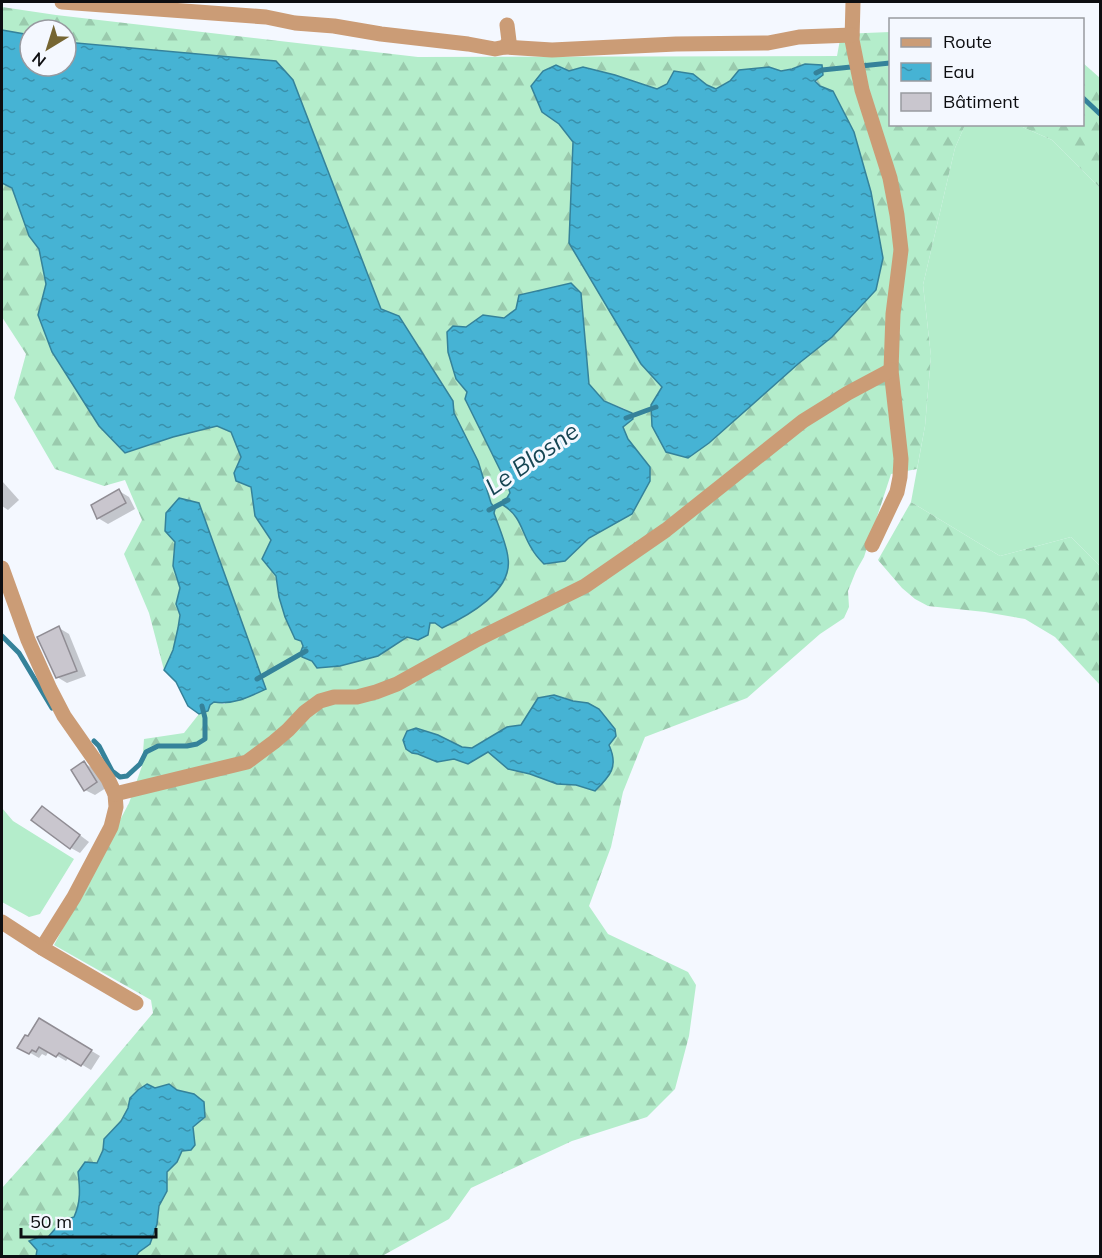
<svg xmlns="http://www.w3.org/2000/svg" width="1102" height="1258" font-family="Mulish,sans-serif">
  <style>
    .grass { fill: #b4edcb }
    .forest { fill: url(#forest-firs); fill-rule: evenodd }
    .water { fill: url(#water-ripples); stroke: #35829a; stroke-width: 1.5 }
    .shadow { fill: #0003 }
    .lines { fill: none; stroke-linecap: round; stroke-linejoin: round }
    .stream { stroke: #35829a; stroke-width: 5 }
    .building { fill: #c9c6ce; stroke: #908d94; stroke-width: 1.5 }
    .minor { stroke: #cb9c76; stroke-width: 15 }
    .labels { text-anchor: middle; stroke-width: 6; stroke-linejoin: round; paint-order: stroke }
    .water-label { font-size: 24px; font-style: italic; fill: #164553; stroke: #f4f8ff }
  </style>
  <defs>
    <pattern id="forest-firs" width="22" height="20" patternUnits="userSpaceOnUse" patternTransform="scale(1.5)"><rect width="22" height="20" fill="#b4edcb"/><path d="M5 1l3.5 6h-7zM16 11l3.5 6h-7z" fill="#9acaad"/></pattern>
    <pattern id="water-ripples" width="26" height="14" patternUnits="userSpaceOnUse" patternTransform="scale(1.5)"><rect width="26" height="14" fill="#46b3d4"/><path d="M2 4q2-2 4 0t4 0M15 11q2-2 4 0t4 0" fill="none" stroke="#3990ab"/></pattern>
  </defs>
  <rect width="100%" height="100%" fill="#f4f8ff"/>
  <!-- grass -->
  <g class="grass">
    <polygon points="965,125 1018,125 1052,140 1100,188 1100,566 1071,537 1000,556 911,502 925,426 931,356 923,285 955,148"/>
    <polygon points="2,808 13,821 74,859 40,914 29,917 2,902"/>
  </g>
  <!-- forest -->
  <g class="forest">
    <path d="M2,7L56,15L418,57L837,56L841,34L890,32V124L965,125L955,148L923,285L931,356L925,426L917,469L891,474L864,557L856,571L848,591L849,607L844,618L820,634L747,698L645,737L623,792L611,847L589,906L608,934L688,972L696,985L689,1036L675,1089L647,1117L572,1141L471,1188L449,1219L382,1256H136L157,1224L159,1206L167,1191V1172L177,1162L182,1151L191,1150L193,1127L204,1109V1102L194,1094L177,1090L169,1084L130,1098L128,1108L121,1121L104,1139L103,1150L97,1163L78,1172C80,1188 81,1202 74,1217L62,1221L48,1237L29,1241L37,1250L36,1256H2V1188L63,1120L153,1013L151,1000L54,945L129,803L142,766L144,739L184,733L199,714L208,711L210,705L214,702L225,704L175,542L173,566L180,589L176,604L180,615L178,628L173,650L164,670L149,613L124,554L142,520L125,480L104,486L55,469L14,398L26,354L2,317V183L12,188L29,236L39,249L46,284L38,315L52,352L99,426L126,453L173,437L217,426L231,432L241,457L234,473L251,487L255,516L271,540L262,559L276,576L279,597L301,641L303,647L301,651L378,656L429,623H435L498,525L494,513L495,509L491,503L478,461L454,413L453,401L381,309L293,80L276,61L68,42H66V30H30V35L2,30ZM805,64L820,86L833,91L854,132L871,192L883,258L832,337L798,364L709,443L688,458L651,405L662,387L641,364L569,243L573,142L559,124L569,71L583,67L615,75L657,89L667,84L674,71L693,74L707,85L716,89L730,81L769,67L781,71L792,69ZM570,283L581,293L589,384L604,401L625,409L633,419L623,427L628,439L650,467V481L632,514L589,538L565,561L532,549L521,524L513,512L503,505L510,493L508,486L465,399L467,392L456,379L453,326L466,327L483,315L504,318L558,287ZM554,695L573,701L588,703L615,729L616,735L609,745L595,791L576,785L557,784L530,774L508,769L488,752L468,764L454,759L412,753L438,735L462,747L472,748L507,727L521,725L538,698Z"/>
    <polygon points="1083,63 1100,78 1100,188 1052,140 1018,125 1082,124"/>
    <polygon points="911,502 1000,556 1071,537 1100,566 1100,685 1055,637 1025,619 985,612 928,606 915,599 902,588 878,560"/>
  </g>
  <!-- water -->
  <g class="water">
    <path d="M2,30L30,35V66H66V42L276,61L293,80L381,309L399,316L453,401L454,413L478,461L491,503L495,509L494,513C498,525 507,545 508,558C513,591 468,616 442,628L435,623H430L428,635L418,640L407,637L378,656L340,666L317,668L312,661L302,657L301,651L303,646L301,641L295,639L285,617L279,597L276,576L262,559L271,540L255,516L251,487L236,481L234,473L241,457L231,432L217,426L173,437L125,453L99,426L52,352L38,315L46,284L39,249L29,236L12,188L2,183Z"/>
    <polygon points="805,64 822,65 823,75 815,81 820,86 833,91 854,132 871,192 883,258 876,290 832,337 798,364 709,443 688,458 666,452 652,426 651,405 662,387 641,364 569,243 573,142 559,124 542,112 531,86 543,71 556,65 569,71 583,67 615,75 657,89 667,84 674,71 693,74 707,85 716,89 730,81 739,70 769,67 781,71 792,69"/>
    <path d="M571,283L581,293L589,384L604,401L632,413L633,419L623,427L628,439L650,467V481L632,514L589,538L565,561L544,564C540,560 535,555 532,549C521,532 522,517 503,505V500L507,498L510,493L508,486L465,399L467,392L456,379L448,352L447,332L453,326L466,327L483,315L504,318L516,309L519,295Z"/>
    <path d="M179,498L199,503L266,689C249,697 233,705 214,702L210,705L208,711L199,714L188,706L176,682L164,670L173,650L178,628L180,615L176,604L180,588L173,566L175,542L165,531L166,513Z"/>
    <path d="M554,695L573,701L588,703L599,709L615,729L616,736L609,745C619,767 610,776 595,791L576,785L557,784L530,774L508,769L488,752L468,764L454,759L437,762L418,754L412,753L406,749L403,740L407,731L416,728L438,735L462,747L472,748L507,727L521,725L538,698Z"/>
    <path d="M147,1084L155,1088L169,1084L177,1090L194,1094L204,1102L205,1117L193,1127L195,1145L191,1150L182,1151L177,1162L167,1172V1191L159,1206L157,1224L150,1244L139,1252L136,1256H36L37,1250L29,1241L39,1237H48L62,1221L74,1217C81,1202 80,1188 78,1172L85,1162L97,1163L103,1150L104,1139L121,1121L128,1108L130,1098L138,1090Z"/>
  </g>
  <!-- shadow -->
  <g class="shadow">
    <polygon points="2,481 19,500 8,510 2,506"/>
    <polygon points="119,491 129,497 135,509 108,524 98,518"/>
    <polygon points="59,628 69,634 86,676 67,683 57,677"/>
    <polygon points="84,763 94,769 106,788 95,795 85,790"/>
    <polygon points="42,808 52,814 89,842 80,853 71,848"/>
    <polygon points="40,1020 100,1056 91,1070 69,1057 66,1061 49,1051 46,1056 42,1054 39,1058 20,1047 29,1038"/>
  </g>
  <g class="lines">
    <!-- stream -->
    <g class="stream">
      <polyline points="816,73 822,70 890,63"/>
      <polyline points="1082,97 1100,114"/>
      <polyline points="626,418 656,407"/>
      <polyline points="489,510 508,500"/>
      <polyline points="2,636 19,653 52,708"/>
      <polyline points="257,679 306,651"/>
      <polyline points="94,741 99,746 112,771 120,777 127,776 140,764 146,752 158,746 187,746 197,744 205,739 205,718 202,706"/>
    </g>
  </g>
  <!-- building -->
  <g class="building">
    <polygon points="119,489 126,503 97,519 91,505"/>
    <polygon points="59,626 77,671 56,678 37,637"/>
    <polygon points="84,761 97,782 84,791 71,770"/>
    <polygon points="42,806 80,835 70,849 31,820"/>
    <polygon points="39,1018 92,1050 81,1066 59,1053 56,1057 39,1047 36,1052 32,1050 29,1054 17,1048 25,1035 28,1036"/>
  </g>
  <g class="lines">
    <!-- minor -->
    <g class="minor">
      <polyline points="62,2 266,17 295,23 334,26 381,34 468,44 495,49 505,47 509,41 507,25"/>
      <polyline points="853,2 852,40 862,90 890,178 897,215 901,250 893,314 891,370 901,459 900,477 897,492 872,545"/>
      <polyline points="505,47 552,50 676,44 768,43 799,37 852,35"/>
      <polyline points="2,568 28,640 50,689 64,716 108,779 115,794 116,807 111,827 74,897 42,948"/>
      <polyline points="115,794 247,762 274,742 288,730 305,712 320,701 334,697 357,697 376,692 397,684 478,639 585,586 666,530 803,421 848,393 891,370"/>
      <polyline points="2,922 42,948 136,1003"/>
    </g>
  </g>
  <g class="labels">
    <!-- water labels -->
    <g class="water-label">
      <text transform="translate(532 459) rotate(-35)" y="8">Le Blosne</text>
    </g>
  </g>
  <!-- border -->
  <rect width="1102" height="1258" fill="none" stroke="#0d0e11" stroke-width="6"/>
  <!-- legend -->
  <rect x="889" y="18" width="195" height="108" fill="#f4f8ff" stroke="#989aa0" stroke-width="1.5"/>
  <rect x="901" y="38" width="30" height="9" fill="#cb9c76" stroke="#989aa0" stroke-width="1.5"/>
  <text x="943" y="48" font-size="18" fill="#0d0e11">Route</text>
  <rect x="901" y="63" width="30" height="18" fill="url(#water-ripples)" stroke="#989aa0" stroke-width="1.5"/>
  <text x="943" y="78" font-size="18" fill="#0d0e11">Eau</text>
  <rect x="901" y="93" width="30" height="18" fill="#c9c6ce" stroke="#989aa0" stroke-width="1.5"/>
  <text x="943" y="108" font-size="18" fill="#0d0e11">Bâtiment</text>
  <!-- north arrow -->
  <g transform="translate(48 48) rotate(218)"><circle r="28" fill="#f4f8ff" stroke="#989aa0" stroke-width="1.5"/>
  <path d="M0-4.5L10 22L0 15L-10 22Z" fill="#766633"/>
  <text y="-9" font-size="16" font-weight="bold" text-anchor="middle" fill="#0d0e11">N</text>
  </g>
  <!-- scale -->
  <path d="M21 1228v9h135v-9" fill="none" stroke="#0d0e11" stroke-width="3"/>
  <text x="30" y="1228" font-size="18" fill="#0d0e11" stroke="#f4f8ff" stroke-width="4.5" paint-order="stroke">50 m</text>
</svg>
